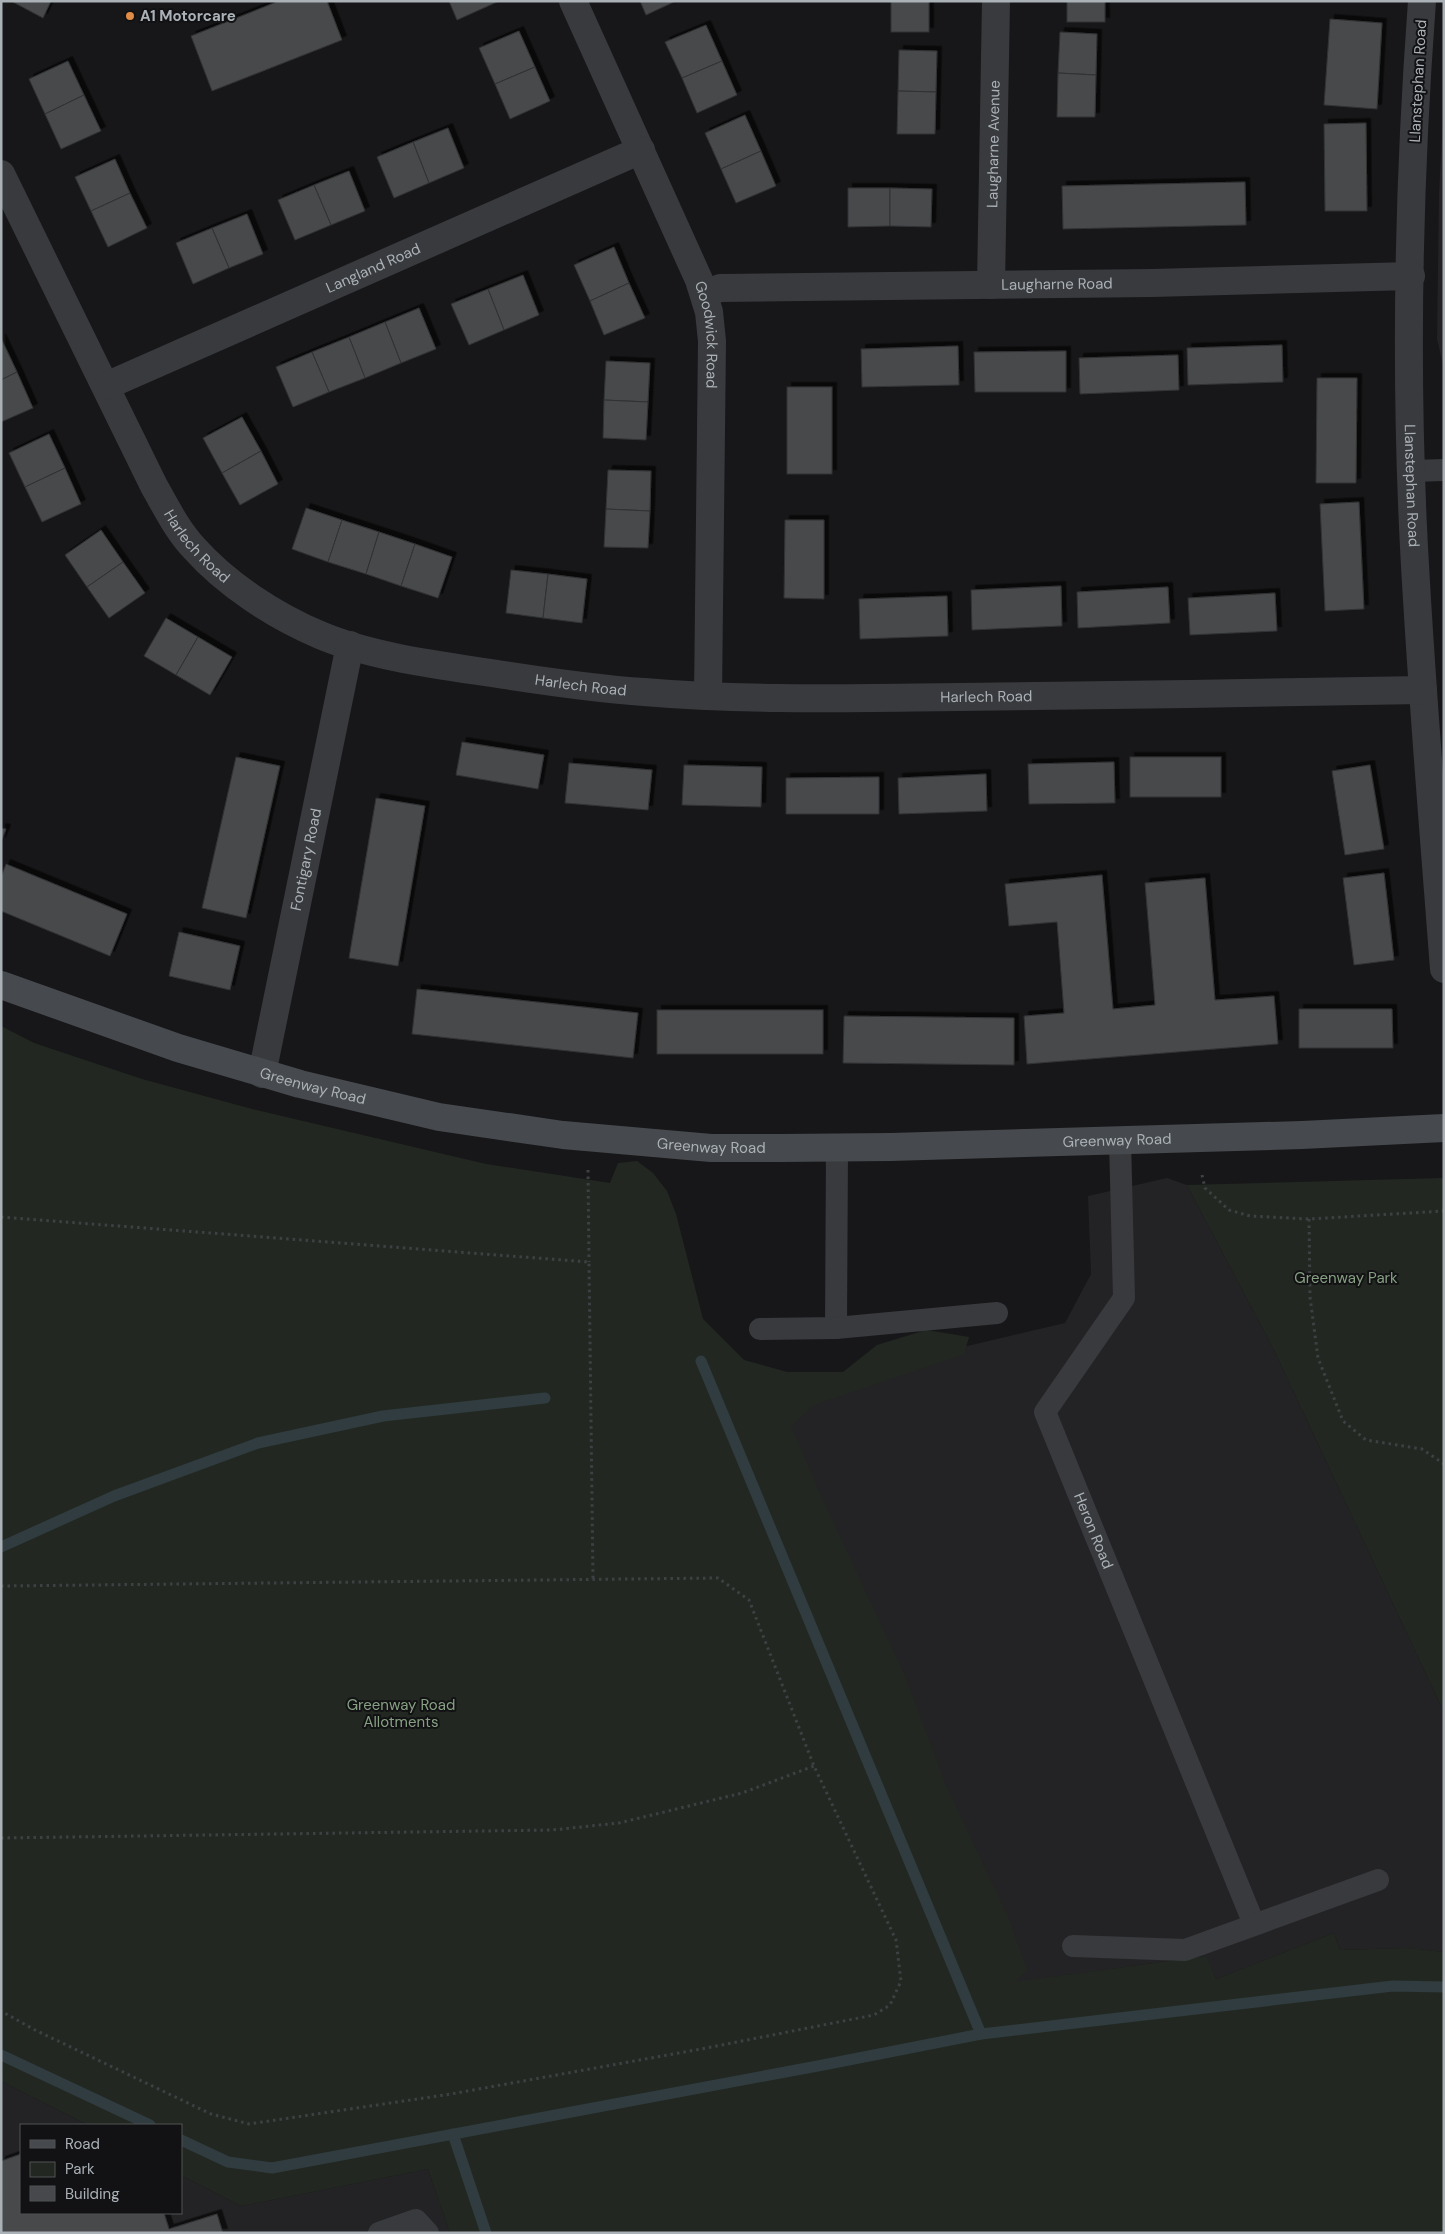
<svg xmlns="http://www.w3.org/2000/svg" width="1445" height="2234" font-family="'DM Sans',sans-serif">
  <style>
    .built { fill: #232325 }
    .green { fill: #222821 }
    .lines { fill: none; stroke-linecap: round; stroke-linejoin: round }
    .stream { stroke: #313c40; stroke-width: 11 }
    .building { fill: #46484b; stroke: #313234; filter: url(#shadow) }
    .path { stroke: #3e4144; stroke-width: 3; stroke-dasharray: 2.5 4; stroke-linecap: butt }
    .lane { stroke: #383a3d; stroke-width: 22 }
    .street { stroke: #383a3d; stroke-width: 28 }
    .secondary { stroke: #46494d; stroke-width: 28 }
    .poi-dot { fill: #e18c46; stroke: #121214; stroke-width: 2 }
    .labels { text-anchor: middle; stroke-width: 4; stroke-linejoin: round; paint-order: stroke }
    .poi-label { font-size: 15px; font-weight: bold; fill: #aab1b7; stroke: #121214; text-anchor: start }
    .street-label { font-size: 15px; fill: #aab1b7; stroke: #121214 }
    .park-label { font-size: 15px; fill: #87a083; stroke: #121214 }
  </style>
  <defs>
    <filter id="shadow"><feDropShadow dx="4.5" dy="-4.5" stdDeviation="0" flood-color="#0009"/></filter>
  </defs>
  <rect width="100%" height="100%" fill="#171719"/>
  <!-- built -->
  <g class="built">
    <polygon points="1444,101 1444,368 1437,339 1439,193"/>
    <polygon points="1167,1178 1187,1185 1274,1350 1444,1712 1444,1952 1407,1948 1340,1950 1334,1933 1216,1979 1205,1956 1003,1984 764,1401 900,1362 1065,1323 1091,1274 1088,1196"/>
    <polygon points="1,2081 88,2125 21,2125 21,2213 181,2213 181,2175 241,2206 428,2169 450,2233 1,2233"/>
  </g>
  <!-- green -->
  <g class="green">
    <polygon points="1,1026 34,1043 142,1079 252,1109 486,1164 610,1183 618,1163 637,1161 653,1173 667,1191 676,1214 703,1319 744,1360 787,1372 843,1372 877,1345 926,1330 969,1337 964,1354 814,1405 791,1426 820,1494 904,1674 946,1786 1008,1917 1027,1970 1015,1982 1206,1956 1216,1979 1334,1933 1340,1950 1407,1948 1444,1952 1444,2233 450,2233 428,2169 241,2206 181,2175 181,2125 88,2125 1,2081"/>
    <polygon points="1444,1178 1444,1712 1274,1350 1187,1185"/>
  </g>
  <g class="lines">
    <!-- stream -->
    <g class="stream">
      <polyline points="701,1361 981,2034"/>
      <polyline points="1,1547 114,1496 258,1443 383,1416 545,1398"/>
      <polyline points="1,2055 150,2125"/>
      <polyline points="453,2134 486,2233"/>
      <polyline points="181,2140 228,2162 272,2168 823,2065 981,2034 1393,1986 1444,1987"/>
    </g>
  </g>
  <!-- building -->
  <g class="building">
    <polygon points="11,1 51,1 43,18"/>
    <polygon points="279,1 327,1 342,40 212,91 191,36"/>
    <polygon points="449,1 497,1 497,2 457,20"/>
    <polygon points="640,1 676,1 646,15"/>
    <rect x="891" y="1" width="38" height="31"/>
    <rect x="1067" y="1" width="38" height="21"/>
    <polygon points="1330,19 1382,23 1377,109 1324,105"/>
    <polygon points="706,25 722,61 682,78 665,42"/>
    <polygon points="519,31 535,67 495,84 479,48"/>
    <polygon points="1060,32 1097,34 1096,75 1058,73"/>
    <polygon points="899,50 937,51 936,92 898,91"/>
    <polygon points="68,61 84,95 45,114 29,79"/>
    <polygon points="722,61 737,95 697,113 682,78"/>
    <polygon points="535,67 550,101 510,119 495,84"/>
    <polygon points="1058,73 1096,75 1095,117 1057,117"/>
    <polygon points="898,91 936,92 935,134 897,134"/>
    <polygon points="84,95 101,131 61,149 45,114"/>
    <polygon points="745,115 761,151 721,169 705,133"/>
    <polygon points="1366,123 1367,211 1325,211 1324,124"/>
    <polygon points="448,128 464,168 429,183 413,142"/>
    <polygon points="413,142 429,183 394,198 377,157"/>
    <polygon points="761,151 776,186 736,203 721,169"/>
    <polygon points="115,159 130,193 91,211 75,177"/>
    <polygon points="349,171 365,211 331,225 314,185"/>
    <polygon points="1245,182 1246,225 1063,229 1062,186"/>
    <polygon points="314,185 331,225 295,240 278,200"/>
    <polygon points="848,188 890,188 890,226 848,227"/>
    <polygon points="890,188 932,189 931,227 890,226"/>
    <polygon points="130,193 147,228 108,247 91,211"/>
    <polygon points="247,214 263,254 229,268 212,228"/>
    <polygon points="212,228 229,268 193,284 176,243"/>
    <polygon points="614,247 629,283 590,301 574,265"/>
    <polygon points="523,275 539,315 504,330 488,289"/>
    <polygon points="629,283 645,318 604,335 590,301"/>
    <polygon points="488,289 504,330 469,345 451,304"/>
    <polygon points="419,308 436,349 401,363 385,322"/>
    <polygon points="385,322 401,363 365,378 349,337"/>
    <polygon points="349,337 365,378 329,392 312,352"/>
    <polygon points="1,338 17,372 1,380"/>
    <polygon points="1282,345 1283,382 1188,385 1187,348"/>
    <polygon points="958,346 959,385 862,387 861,349"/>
    <polygon points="1066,351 1066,392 975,392 974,352"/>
    <polygon points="312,352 329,392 293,407 276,367"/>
    <polygon points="1178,355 1179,390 1080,394 1079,358"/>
    <polygon points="606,361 650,363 648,402 604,400"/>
    <polygon points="17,372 33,408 1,422 1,380"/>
    <polygon points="1317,378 1357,378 1356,483 1316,483"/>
    <rect x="787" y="387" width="45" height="87"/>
    <polygon points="604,400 648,402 646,440 603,438"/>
    <polygon points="242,417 261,451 222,473 203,438"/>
    <polygon points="49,434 65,468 25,487 9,453"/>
    <polygon points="261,451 278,484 240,505 222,473"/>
    <polygon points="65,468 81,504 42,522 25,487"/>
    <polygon points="608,470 651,471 650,511 606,509"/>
    <polygon points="1359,502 1364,609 1325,611 1320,504"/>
    <polygon points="306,508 342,520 328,562 292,549"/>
    <polygon points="606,509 650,511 648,548 604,547"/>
    <polygon points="342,520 379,532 366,574 328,562"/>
    <polygon points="785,520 824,520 824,599 784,598"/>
    <polygon points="101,530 123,562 87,587 65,555"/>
    <polygon points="379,532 415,544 401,586 366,574"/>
    <polygon points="415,544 452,557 438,598 401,586"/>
    <polygon points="123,562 145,593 109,618 87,587"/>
    <polygon points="511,570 548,574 543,618 506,613"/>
    <polygon points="548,574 587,579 582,623 543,618"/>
    <polygon points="1061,586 1062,626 972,630 971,590"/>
    <polygon points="1168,587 1170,623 1078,628 1077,592"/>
    <polygon points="1275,593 1277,631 1190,635 1188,598"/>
    <polygon points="947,596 948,636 860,639 859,599"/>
    <polygon points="166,618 198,637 176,675 144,656"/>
    <polygon points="198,637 232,657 210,695 176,675"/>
    <polygon points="462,742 544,755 538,789 456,775"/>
    <polygon points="236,757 280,766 246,918 202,908"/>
    <rect x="1130" y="757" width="91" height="40"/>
    <polygon points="1114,762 1115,803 1029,804 1028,764"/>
    <polygon points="569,763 652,770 648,810 565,803"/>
    <polygon points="684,765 762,767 761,807 682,805"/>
    <polygon points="1370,765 1384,849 1345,855 1332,771"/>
    <polygon points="986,774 987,811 899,814 898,778"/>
    <polygon points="879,777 879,814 786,814 786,778"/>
    <polygon points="376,798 425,806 398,966 349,958"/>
    <polygon points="1,828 6,829 1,842"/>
    <polygon points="6,864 127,914 110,956 1,911 1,877"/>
    <polygon points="1384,873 1394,960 1354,965 1343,878"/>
    <polygon points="1102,875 1113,1009 1155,1005 1145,883 1205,878 1215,1000 1274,996 1278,1044 1027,1064 1024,1016 1064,1013 1057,922 1009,926 1005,884"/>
    <polygon points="179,932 240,946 230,990 169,976"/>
    <polygon points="417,989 638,1013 633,1058 412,1034"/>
    <polygon points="1299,1009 1392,1009 1393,1048 1299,1048"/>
    <rect x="657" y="1010" width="166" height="44"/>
    <polygon points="844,1016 1014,1018 1014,1065 843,1063"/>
    <polygon points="21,2154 21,2213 164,2213 169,2229 217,2214 223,2233 1,2233 1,2161"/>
  </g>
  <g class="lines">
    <!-- path -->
    <g class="path">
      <polyline points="588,1170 589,1262"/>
      <polyline points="1202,1175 1205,1188 1229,1210 1250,1216 1309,1219 1444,1211"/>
      <polyline points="1,1217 589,1262 593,1579"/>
      <polyline points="1309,1219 1310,1297 1318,1358 1343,1421 1366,1440 1422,1449 1444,1464"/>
      <polyline points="1,1586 718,1578 749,1600 814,1766 896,1940 901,1981 890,2005 874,2015 701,2049 451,2094 249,2124 211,2114 35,2030 1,2011"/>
      <polyline points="1,1838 552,1830 619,1823 742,1793 814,1766"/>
    </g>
    <!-- lane -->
    <g class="lane">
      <polyline points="1412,471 1444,470"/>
      <path id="s1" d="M1120,1140L1124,1298L1045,1412L1254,1924"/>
      <polyline points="836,1328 837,1148"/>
      <polyline points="760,1329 836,1328 997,1313"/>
      <polyline points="1073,1946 1185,1950 1378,1880"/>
      <polyline points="379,2233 416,2220 428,2233"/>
    </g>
    <!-- street -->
    <g class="street">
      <path id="s2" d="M573,1L699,280L709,312L712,341L708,696"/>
      <path id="s3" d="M1422,1C1409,176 1405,352 1413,527C1420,674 1433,822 1444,969"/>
      <path id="s4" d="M1,174L154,486C166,507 177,530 194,548C227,585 275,616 320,635C374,658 446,666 504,675C550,682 597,689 644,692C748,701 855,698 959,697C1114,695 1268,693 1423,690"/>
      <path id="s5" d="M991,285L996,1"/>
      <path id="s6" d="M704,294L720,288L1152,283L1411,276"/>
      <path id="s7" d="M106,386L641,150"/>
      <path id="s8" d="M262,1074L350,645"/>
    </g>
    <!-- secondary -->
    <path class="secondary" id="s9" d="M1,985L178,1048L300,1084L439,1117L563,1135L711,1148H781L891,1147L1302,1135L1444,1128"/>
  </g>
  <!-- markers -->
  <circle class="poi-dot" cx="130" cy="16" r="5"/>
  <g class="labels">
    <!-- poi labels -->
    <g class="poi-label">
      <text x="140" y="21">A1 Motorcare</text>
    </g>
    <!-- street labels -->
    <g class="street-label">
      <text transform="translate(1418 81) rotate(-87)" y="5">Llanstephan Road</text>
      <text dy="5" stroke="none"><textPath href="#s5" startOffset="141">Laugharne Avenue</textPath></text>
      <text dy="5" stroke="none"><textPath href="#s7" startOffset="292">Langland Road</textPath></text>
      <text dy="5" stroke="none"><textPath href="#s6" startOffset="354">Laugharne Road</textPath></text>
      <text dy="5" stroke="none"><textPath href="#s2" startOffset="362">Goodwick Road</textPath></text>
      <text dy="5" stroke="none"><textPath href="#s3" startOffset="485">Llanstephan Road</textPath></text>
      <text dy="5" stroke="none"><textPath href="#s4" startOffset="422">Harlech Road</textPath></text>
      <text dy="5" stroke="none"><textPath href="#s4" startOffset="842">Harlech Road</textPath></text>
      <text dy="5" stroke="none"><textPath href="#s4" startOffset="1248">Harlech Road</textPath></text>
      <text dy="5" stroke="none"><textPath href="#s8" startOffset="219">Fontigary Road</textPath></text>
      <text dy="5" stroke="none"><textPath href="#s9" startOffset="328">Greenway Road</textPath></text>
      <text dy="5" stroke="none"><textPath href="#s9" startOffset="1138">Greenway Road</textPath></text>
      <text dy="5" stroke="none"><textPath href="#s9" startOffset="732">Greenway Road</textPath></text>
      <text dy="5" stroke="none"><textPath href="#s1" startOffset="425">Heron Road</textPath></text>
    </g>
    <!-- park labels -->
    <g class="park-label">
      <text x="1346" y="1283">Greenway Park</text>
      <text x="401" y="1710">Greenway Road<tspan x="401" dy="17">Allotments</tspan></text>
    </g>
  </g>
  <!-- border -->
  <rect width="1445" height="2234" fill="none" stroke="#aab1b7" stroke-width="5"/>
  <!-- legend -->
  <rect x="20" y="2124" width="162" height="90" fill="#121214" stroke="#4f5255"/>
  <rect x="30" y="2140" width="25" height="8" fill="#46494d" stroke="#4f5255"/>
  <text x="65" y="2149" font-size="15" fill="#aab1b7">Road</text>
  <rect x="30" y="2162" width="25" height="15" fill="#222821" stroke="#4f5255"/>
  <text x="65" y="2174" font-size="15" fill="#aab1b7">Park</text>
  <rect x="30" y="2186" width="25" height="15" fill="#46484b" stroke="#4f5255"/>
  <text x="65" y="2199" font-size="15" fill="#aab1b7">Building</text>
</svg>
